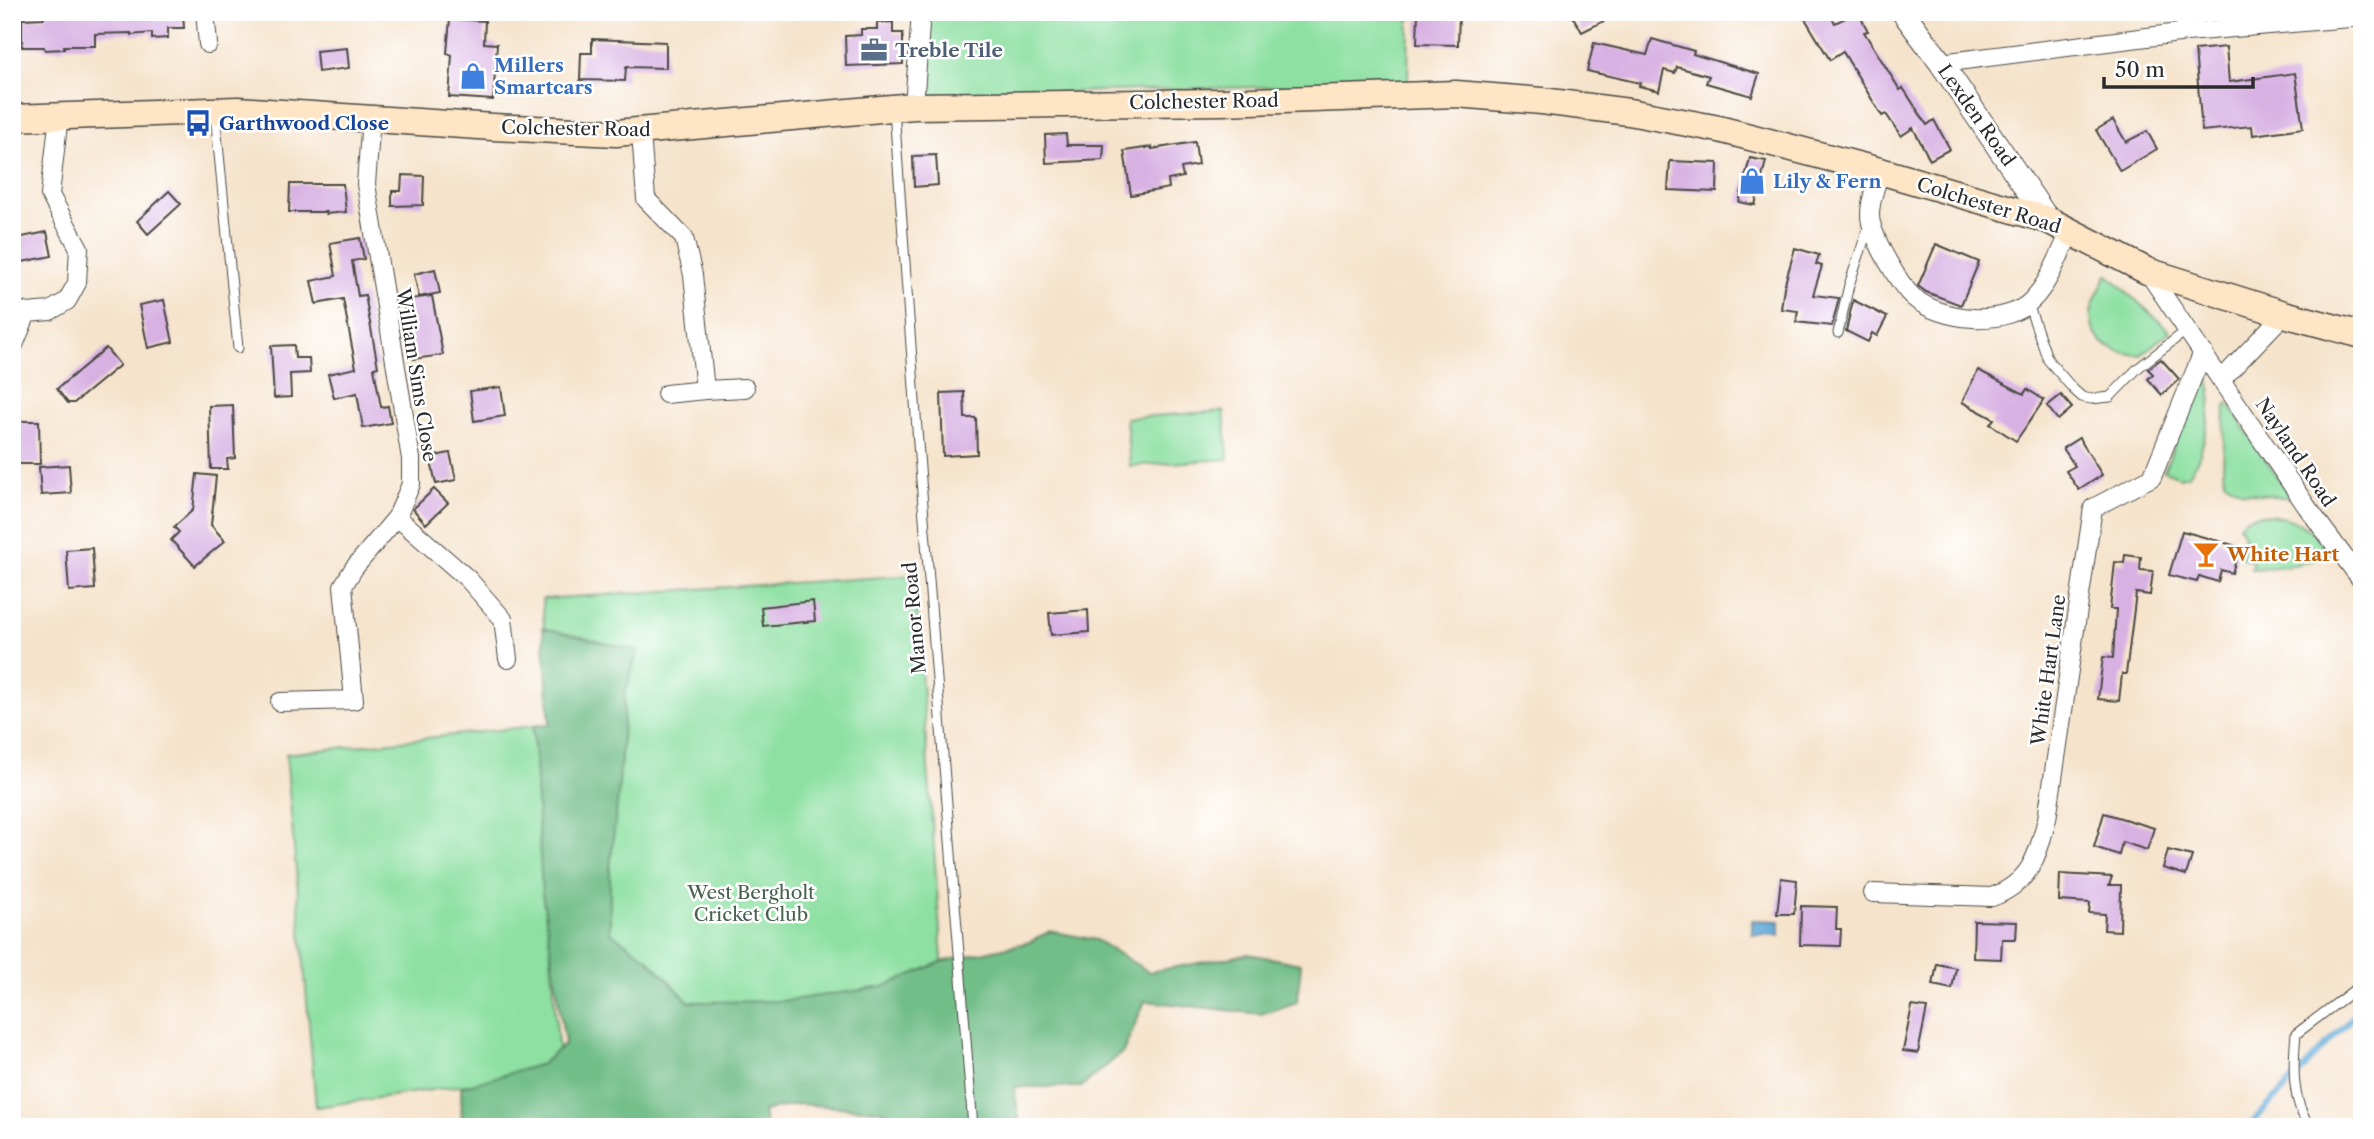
<svg xmlns="http://www.w3.org/2000/svg" width="2374" height="1139" font-family="'Libre Caslon Text',serif">
  <style>
    .green { fill: #8de0a2; stroke: #5c8666; stroke-width: 2 }
    .forest { fill: #72be88; stroke: #4e745a; stroke-width: 2 }
    .water { fill: #5fa9d7; stroke: #456a81; stroke-width: 2 }
    .lines { fill: none; stroke-linecap: round; stroke-linejoin: round }
    .stream { stroke: #5fa9d7; stroke-width: 6 }
    .building { fill: #d8b1e3 }
    .service-casing { stroke: #494743; stroke-width: 11 }
    .minor-casing { stroke: #494743; stroke-width: 20 }
    .tertiary-casing { stroke: #494743; stroke-width: 25 }
    .secondary-casing { stroke: #494743; stroke-width: 29 }
    .service { stroke: #fff; stroke-width: 9 }
    .minor { stroke: #fff; stroke-width: 18 }
    .tertiary { stroke: #fff; stroke-width: 23 }
    .secondary { stroke: #fde5c5; stroke-width: 26 }
    .labels { text-anchor: middle; stroke-width: 5; stroke-linejoin: round; paint-order: stroke }
    .service-label { font-size: 19px; font-weight: bold; fill: #4e5e75; stroke: #fff; text-anchor: start }
    .shop-label { font-size: 19px; font-weight: bold; fill: #366cbe; stroke: #fff; text-anchor: start }
    .street-label { font-size: 19px; fill: #2b2b2b; stroke: #fff }
    .transit-label { font-size: 19px; font-weight: bold; fill: #164399; stroke: #fff; text-anchor: start }
    .food-label { font-size: 19px; font-weight: bold; fill: #c56008; stroke: #fff; text-anchor: start }
    .park-label { font-size: 19px; fill: #48614f; stroke: #fff }
  </style>
  <rect width="100%" height="100%" fill="#fff"/>
  <filter id="ink" filterUnits="userSpaceOnUse"><feTurbulence type="fractalNoise" baseFrequency=".0143" numOctaves="2"/><feDisplacementMap in="SourceGraphic" scale="14" xChannelSelector="R" yChannelSelector="G"/><feConvolveMatrix kernelMatrix="1 2 1 2 8 2 1 2 1" color-interpolation-filters="sRGB"/></filter>
  <filter id="wash" filterUnits="userSpaceOnUse"><feTurbulence type="fractalNoise" baseFrequency=".00686" numOctaves="4" result="noise"/><feDisplacementMap in="SourceGraphic" scale="28" xChannelSelector="R" yChannelSelector="G"/><feGaussianBlur stdDeviation="1.57" result="paint"/><feColorMatrix in="noise" values="0 0 0 0 0 0 0 0 0 0 0 0 0 0 0 0 0 1.4 0 .05"/><feComposite in="paint" operator="in"/></filter>
  <g filter="url(#wash)">
    <rect width="100%" height="100%" fill="#f5e3cb"/>
    <!-- green -->
    <g class="green">
      <polygon points="925,12 1409,12 1408,83 922,96"/>
      <path d="M2107,274L2170,331L2141,355C2117,354 2091,345 2091,315C2091,303 2102,286 2107,274Z"/>
      <path d="M2203,371C2206,374 2208,374 2209,379C2216,398 2202,463 2188,475L2180,477L2164,471Z"/>
      <polygon points="2228,403 2291,498 2243,492 2225,481 2223,471 2225,409"/>
      <polygon points="1224,411 1228,459 1130,466 1126,418"/>
      <path d="M2258,515C2286,514 2316,525 2326,554C2302,567 2278,567 2251,569L2253,562L2241,557L2244,536L2239,525L2246,518Z"/>
      <polygon points="914,575 951,1081 578,1102 542,599"/>
      <polygon points="533,726 560,1071 316,1107 286,754"/>
    </g>
    <!-- forest -->
    <polygon class="forest" points="543,628 638,651 625,693 619,786 610,869 610,932 647,958 689,1002 783,1001 883,987 941,962 1030,942 1050,931 1096,940 1149,972 1249,954 1301,964 1297,1002 1261,1014 1145,1001 1123,1052 1081,1087 1014,1087 1020,1127 923,1127 921,1124 878,1110 798,1104 763,1111 766,1127 462,1127 461,1087 542,1064 565,1043 542,893 533,726 550,724"/>
    <!-- water -->
    <polygon class="water" points="1752,920 1780,921 1780,935 1752,934"/>
    <g class="lines">
      <!-- stream -->
      <polyline class="stream" points="2248,1127 2362,1007"/>
    </g>
    <g id="blocks">
      <!-- building -->
      <g class="building">
        <polygon points="43,12 183,12 184,28 168,28 168,38 152,39 152,33 131,35 131,33 95,34 95,46 64,46 64,49 45,50 44,47 22,47 22,19 44,18"/>
        <polygon points="1418,12 1459,12 1458,45 1417,44"/>
        <polygon points="1570,12 1622,12 1582,32"/>
        <polygon points="1801,12 1829,12 1835,23 1858,12 1868,31 1864,32 1900,90 1903,88 1927,125 1934,120 1950,149 1930,160 1913,128 1901,136 1886,114 1882,116 1843,52 1830,60"/>
        <polygon points="450,19 485,21 484,43 497,44 493,100 449,97 452,55 447,53"/>
        <polygon points="893,22 893,33 903,33 903,64 846,66 845,36 861,35 861,29 877,29 877,23"/>
        <polygon points="592,39 666,42 666,68 626,67 625,81 580,80 581,53 592,53"/>
        <polygon points="1652,39 1694,51 1693,54 1759,74 1752,96 1706,83 1709,76 1677,67 1675,73 1664,70 1659,91 1639,86 1640,83 1587,71 1594,43 1647,55"/>
        <polygon points="2226,47 2229,82 2295,73 2303,128 2253,135 2252,126 2202,131 2195,50"/>
        <polygon points="347,48 349,68 318,72 316,51"/>
        <polygon points="2113,120 2126,142 2147,131 2157,149 2120,171 2096,130"/>
        <polygon points="1066,134 1067,145 1104,145 1103,160 1046,163 1045,135"/>
        <polygon points="1195,142 1198,165 1181,168 1183,177 1168,180 1169,188 1131,195 1124,151 1152,147 1152,149"/>
        <polygon points="936,155 938,185 914,187 913,156"/>
        <polygon points="1750,158 1766,161 1755,205 1739,202"/>
        <polygon points="1670,161 1718,163 1717,192 1668,190"/>
        <polygon points="402,175 424,176 423,205 392,206 392,191 401,191"/>
        <polygon points="290,184 343,184 346,212 326,214 326,212 289,212"/>
        <polygon points="169,191 181,204 148,234 137,221"/>
        <polygon points="47,232 52,256 12,264 12,239"/>
        <polygon points="360,238 364,259 352,261 358,296 365,295 378,367 374,368 381,407 388,406 391,423 363,428 357,393 334,398 328,374 356,368 343,299 316,304 311,281 336,276 330,243"/>
        <polygon points="1936,244 1979,262 1961,305 1926,292 1918,286"/>
        <polygon points="1795,248 1819,255 1816,264 1822,266 1813,295 1839,298 1832,326 1796,322 1798,311 1781,309 1784,287"/>
        <polygon points="435,269 440,293 419,297 414,274"/>
        <polygon points="432,296 443,355 414,359 403,300"/>
        <polygon points="164,300 173,342 148,348 139,305"/>
        <polygon points="1853,300 1887,317 1877,336 1872,333 1868,342 1846,331"/>
        <polygon points="294,345 295,358 309,358 310,373 290,374 291,397 274,398 271,346"/>
        <polygon points="106,348 120,365 74,403 68,403 57,389"/>
        <polygon points="2161,359 2179,379 2162,395 2148,379 2153,374 2148,369"/>
        <polygon points="1978,370 2024,394 2027,389 2044,400 2016,441 1990,424 1994,419 1962,402"/>
        <polygon points="501,387 505,416 474,421 470,391"/>
        <polygon points="964,392 965,418 976,418 977,454 943,456 941,393"/>
        <polygon points="2061,395 2072,408 2058,420 2047,406"/>
        <polygon points="233,405 235,458 227,459 228,469 211,469 209,406"/>
        <polygon points="12,421 39,421 40,464 12,464"/>
        <polygon points="2079,438 2102,475 2079,490 2066,471 2075,466 2063,448"/>
        <polygon points="450,453 456,480 436,484 430,457"/>
        <polygon points="69,465 71,493 41,495 39,467"/>
        <polygon points="197,474 216,476 211,525 225,541 195,566 171,540 179,532 174,527 193,510"/>
        <polygon points="434,489 448,503 426,524 413,509"/>
        <polygon points="2182,531 2240,547 2232,573 2221,570 2218,582 2199,576 2197,582 2169,575"/>
        <polygon points="92,548 95,589 69,591 66,550"/>
        <polygon points="2125,555 2141,557 2140,570 2153,571 2150,595 2136,593 2126,674 2122,674 2119,701 2098,699 2103,657 2113,658 2116,609 2110,609 2115,562 2124,563"/>
        <polygon points="813,601 815,621 763,626 761,607"/>
        <polygon points="1088,610 1089,632 1051,635 1049,613"/>
        <polygon points="2104,813 2154,828 2147,850 2122,842 2119,855 2094,847"/>
        <polygon points="2168,850 2192,856 2186,875 2163,868"/>
        <polygon points="2060,874 2112,877 2109,885 2121,885 2120,931 2104,930 2105,914 2089,913 2090,903 2059,901"/>
        <polygon points="1781,878 1797,880 1794,914 1777,914"/>
        <polygon points="1801,906 1837,907 1836,929 1841,929 1840,946 1800,945"/>
        <polygon points="1974,921 2017,922 2016,939 2002,939 2001,959 1973,958"/>
        <polygon points="1937,964 1956,968 1952,989 1933,985"/>
        <polygon points="1912,1006 1927,1008 1918,1053 1903,1051"/>
      </g>
    </g>
  </g>
  <g filter="url(#ink)">
    <use href="#blocks" fill-opacity="0" stroke="#494743" stroke-width="2"/>
    <g class="lines">
      <defs>
        <g id="service">
          <polyline points="2181,12 2181,33"/>
          <polyline points="894,110 918,443 973,1127"/>
          <polyline points="215,113 238,348"/>
          <polyline points="2028,304 2048,360 2074,390 2082,397 2091,399 2110,397 2138,368 2187,330"/>
          <polyline points="1838,333 1849,285 1869,226"/>
          <path d="M2310,1127C2291,1101 2293,1065 2296,1034L2362,984"/>
        </g>
        <g id="minor">
          <polyline points="205,12 208,44"/>
          <polyline points="1941,63 2187,32 2362,17"/>
          <polyline points="914,106 921,12"/>
          <polyline points="641,132 646,199 684,238 693,275 705,390 745,388"/>
          <path d="M1880,171C1876,186 1867,208 1871,223C1876,243 1898,283 1913,297C1940,321 2006,328 2032,300C2050,282 2060,253 2071,230"/>
          <polyline points="2147,271 2307,507 2362,581"/>
          <polyline points="12,308 27,313 50,311 67,301 77,283 79,248 50,195 59,115"/>
          <polyline points="14,345 27,313"/>
          <polyline points="2222,379 2284,314"/>
          <polyline points="666,394 705,390"/>
          <polyline points="397,517 468,579 503,619 508,659"/>
          <polyline points="280,702 354,700 343,586 354,568 397,517 411,484 411,459 366,184 371,119"/>
          <path d="M1873,893L1992,897C2031,882 2037,857 2047,819L2093,508L2152,477L2203,352"/>
        </g>
        <polyline id="tertiary" points="1903,12 1941,63 2048,220"/>
        <polyline id="secondary" points="12,118 238,110 493,127 616,133 914,106 1222,102 1456,94 1542,101 1629,112 1719,129 1880,171 2048,220 2147,271 2284,314 2362,335"/>
      </defs>
      <!-- service casing -->
      <use href="#service" class="service-casing"/>
      <!-- minor casing -->
      <use href="#minor" class="minor-casing"/>
      <!-- tertiary casing -->
      <use href="#tertiary" class="tertiary-casing"/>
      <!-- secondary casing -->
      <use href="#secondary" class="secondary-casing"/>
      <!-- service -->
      <use href="#service" class="service"/>
      <!-- minor -->
      <use href="#minor" class="minor"/>
      <!-- tertiary -->
      <use href="#tertiary" class="tertiary"/>
      <!-- secondary -->
      <use href="#secondary" class="secondary"/>
    </g>
  </g>
  <!-- icons -->
  <defs>
    <symbol id="office-bare" viewBox="-9 -9 18 18"><path d="M-6-3h4V-5.5h4V-3h4V5H-6ZM-1-4.5V-3h2v-1.5ZM-6 0V1H6V0Z" fill="#5c6f8a" stroke="#fff" stroke-width="2.5" paint-order="stroke"/></symbol>
    <symbol id="shop-bare" viewBox="-9 -9 18 18"><path d="M-5-2.5h2.3a2.7 3.5 0 0 1 5.4 0H5L5.5 6h-11ZM-1.5-2.5h3a1.5 2.3 0 0 0-3 0Z" fill="#3f7fe0" stroke="#fff" stroke-width="2.5" paint-order="stroke"/></symbol>
    <symbol id="bus-bare" viewBox="-9 -9 18 18"><path d="M-5-6H5V4H4V6H2V4H-2V6H-4V4H-5ZM-3.5-4V0h7V-4ZM-3.5 1.2v1.5H-2V1.2ZM2 1.2v1.5H3.5V1.2Z" fill="#1a4fb4" stroke="#fff" stroke-width="2.5" paint-order="stroke"/></symbol>
    <symbol id="bar-bare" viewBox="-9 -9 18 18"><path d="M-6-5H6L.8 .8V4.5H3.5V6h-7V4.5H-.8V.8Z" fill="#e8710a" stroke="#fff" stroke-width="2.5" paint-order="stroke"/></symbol>
  </defs>
  <g fill-rule="evenodd">
    <use href="#office-bare" x="855" y="31" width="38" height="38"/>
    <use href="#shop-bare" x="454" y="57" width="38" height="38"/>
    <use href="#bus-bare" x="179" y="104" width="38" height="38"/>
    <use href="#shop-bare" x="1733" y="162" width="38" height="38"/>
    <use href="#bar-bare" x="2187" y="535" width="38" height="38"/>
  </g>
  <g class="labels">
    <!-- service labels -->
    <g class="service-label">
      <text x="895" y="57">Treble Tile</text>
    </g>
    <!-- shop labels -->
    <g class="shop-label">
      <text x="494" y="72">Millers<tspan x="494" dy="22">Smartcars</tspan></text>
      <text x="1773" y="188">Lily &amp; Fern</text>
    </g>
    <!-- street labels -->
    <g class="street-label">
      <text transform="translate(1204 101) rotate(-1)" y="7">Colchester Road</text>
      <text transform="translate(1977 115) rotate(55)" y="7">Lexden Road</text>
      <text transform="translate(576 128) rotate(1)" y="7">Colchester Road</text>
      <text transform="translate(1989 205) rotate(17)" y="7">Colchester Road</text>
      <text transform="translate(417 375) rotate(81)" y="7">William Sims Close</text>
      <text transform="translate(2296 452) rotate(56)" y="7">Nayland Road</text>
      <text transform="translate(914 618) rotate(-95)" y="7">Manor Road</text>
      <text transform="translate(2048 670) rotate(-82)" y="7">White Hart Lane</text>
    </g>
    <!-- transit labels -->
    <g class="transit-label">
      <text x="219" y="130">Garthwood Close</text>
    </g>
    <!-- food labels -->
    <g class="food-label">
      <text x="2227" y="561">White Hart</text>
    </g>
    <!-- park labels -->
    <g class="park-label">
      <text x="751" y="899">West Bergholt<tspan x="751" dy="22">Cricket Club</tspan></text>
    </g>
  </g>
  <!-- margin -->
  <rect width="2374" height="1139" fill="none" stroke="#fff" stroke-width="42"/>
  <!-- scale -->
  <path d="M2104 77v10h149v-10" fill="none" stroke="#2b2b2b" stroke-width="3.5"/>
  <text x="2115" y="77" font-size="21" fill="#2b2b2b" stroke="#ffffff" stroke-width="5" paint-order="stroke">50 m</text>
</svg>
